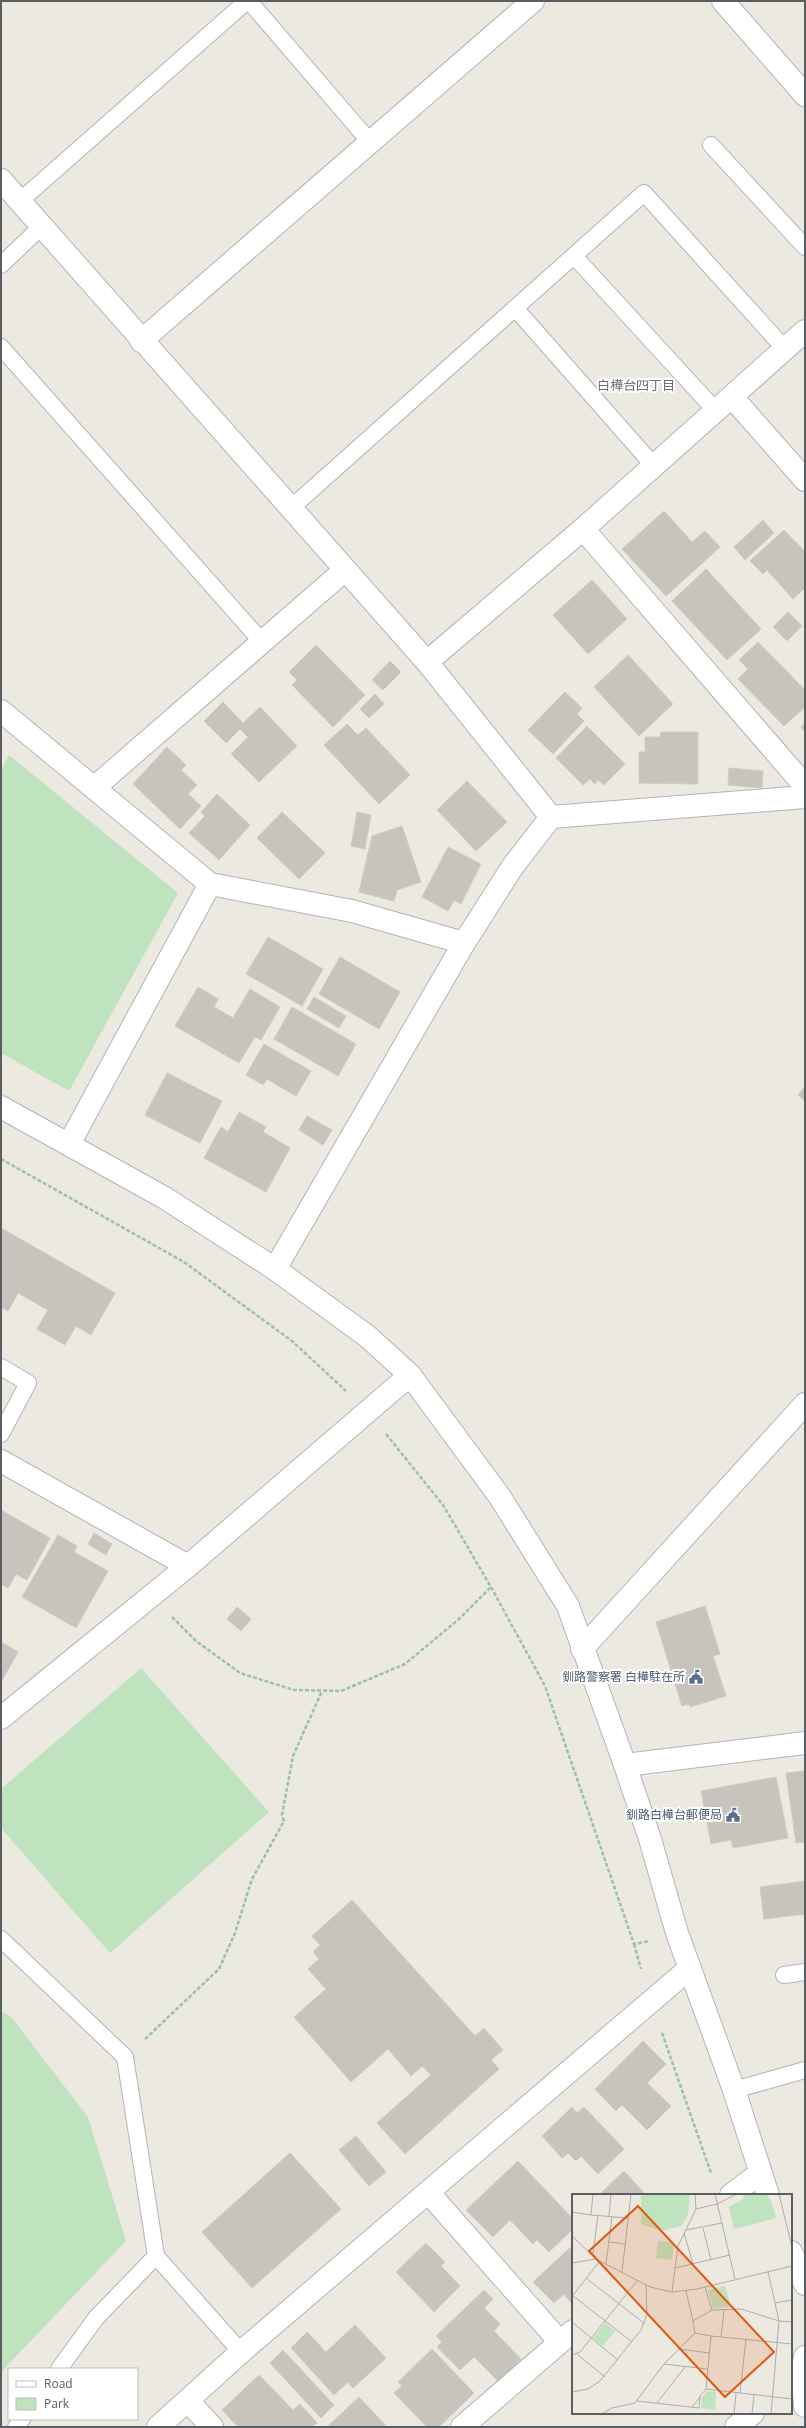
<svg xmlns="http://www.w3.org/2000/svg" width="806" height="2428" font-family="'Open Sans','Noto Sans JP',sans-serif">
  <style>
    .green { fill: #bfe2bf }
    .building { fill: #c7c4be; stroke: #d0cbc0 }
    .lines { fill: none; stroke-linecap: round; stroke-linejoin: round }
    .service-casing { stroke: #b2b4b8; stroke-width: 18 }
    .minor-casing { stroke: #b2b4b8; stroke-width: 24 }
    .tertiary-casing { stroke: #b2b4b8; stroke-width: 24 }
    .path { stroke: #9ac2a5; stroke-width: 2.5; stroke-dasharray: 4 2; stroke-linecap: butt }
    .service { stroke: #fff; stroke-width: 16 }
    .minor { stroke: #fff; stroke-width: 22 }
    .tertiary { stroke: #fff; stroke-width: 22 }
    .labels { text-anchor: middle; stroke-width: 4; stroke-linejoin: round; paint-order: stroke }
    .service-label { font-size: 12px; fill: #4e5e75; stroke: #fff; text-anchor: end }
    .neighbourhood-label { font-size: 13px; fill: #6b6f73; stroke: #fff }
    .inset-road { fill: none; stroke: #aeadaa; stroke-width: 1 }
    .view { fill: #e15910; fill-opacity: 0.15; stroke: #e15910; stroke-width: 2 }
    .inset-edge { fill: none; stroke: #5a5d61; stroke-width: 2 }
  </style>
  <rect width="100%" height="100%" fill="#ece9e1"/>
  <!-- green -->
  <g class="green">
    <polygon points="9,755 178,893 69,1091 1,1053 1,771"/>
    <polygon points="141,1668 269,1812 110,1953 1,1828 1,1789"/>
    <polygon points="1,2011 12,2018 88,2117 126,2241 1,2372"/>
  </g>
  <!-- building -->
  <g class="building">
    <polygon points="664,511 692,542 705,531 720,547 666,596 622,549"/>
    <polygon points="763,520 774,533 745,560 734,547"/>
    <polygon points="784,530 805,552 805,588 793,599 767,570 763,574 750,561"/>
    <polygon points="706,569 761,629 727,660 672,601"/>
    <polygon points="592,580 627,619 588,654 553,615"/>
    <polygon points="788,612 802,626 787,641 773,627"/>
    <polygon points="758,642 805,690 805,707 784,726 738,679 748,669 739,660"/>
    <polygon points="316,645 365,695 333,727 292,685 297,680 289,672"/>
    <polygon points="628,655 673,704 639,736 594,687"/>
    <polygon points="390,661 401,672 383,690 372,680"/>
    <polygon points="565,692 582,708 577,714 584,721 553,754 528,730"/>
    <polygon points="375,694 384,704 369,718 360,709"/>
    <polygon points="223,702 243,723 260,707 297,746 259,782 231,754 248,737 240,729 226,743 204,721"/>
    <polygon points="347,724 358,735 366,728 410,775 379,804 324,745"/>
    <polygon points="805,724 805,732 801,727"/>
    <polygon points="587,726 625,764 604,785 598,780 595,784 590,779 583,785 556,758"/>
    <polygon points="661,732 698,732 698,784 639,783 639,752 645,752 645,737 660,737"/>
    <polygon points="167,747 186,765 181,770 197,785 188,794 201,806 180,829 133,784"/>
    <polygon points="729,768 763,771 762,788 728,785"/>
    <polygon points="467,781 507,822 476,851 437,810"/>
    <polygon points="217,794 250,825 219,860 189,833 205,816 201,812"/>
    <polygon points="282,812 325,853 299,879 257,838"/>
    <polygon points="357,812 371,815 365,849 351,846"/>
    <polygon points="402,826 421,882 397,890 394,901 359,892 372,836"/>
    <polygon points="448,847 481,864 461,904 454,900 448,911 422,897"/>
    <polygon points="268,937 323,969 302,1006 246,974"/>
    <polygon points="340,957 400,992 379,1029 319,994"/>
    <polygon points="198,987 218,999 214,1007 233,1018 250,989 280,1007 261,1040 255,1037 239,1063 175,1026"/>
    <polygon points="314,997 346,1016 339,1028 307,1009"/>
    <polygon points="292,1007 356,1044 338,1076 274,1039"/>
    <polygon points="264,1044 311,1071 296,1096 267,1079 263,1085 246,1075"/>
    <polygon points="167,1073 222,1101 200,1143 145,1115"/>
    <polygon points="805,1086 805,1101 798,1095"/>
    <polygon points="239,1112 266,1127 263,1132 290,1148 266,1192 204,1158 221,1127 228,1132"/>
    <polygon points="307,1116 332,1130 323,1145 299,1130"/>
    <polygon points="1,1228 115,1293 91,1335 76,1326 65,1345 37,1329 48,1310 18,1293 8,1311 1,1307"/>
    <polygon points="1,1510 50,1538 27,1580 16,1574 8,1588 1,1584"/>
    <polygon points="94,1533 112,1544 106,1555 88,1544"/>
    <polygon points="58,1535 77,1546 74,1552 108,1571 76,1628 22,1597"/>
    <polygon points="705,1606 720,1654 713,1656 726,1696 690,1707 689,1704 682,1706 656,1622"/>
    <polygon points="237,1607 251,1619 241,1631 227,1619"/>
    <polygon points="1,1642 18,1652 1,1682"/>
    <polygon points="805,1771 805,1842 796,1843 786,1773"/>
    <polygon points="776,1777 788,1838 733,1848 731,1840 711,1844 701,1791"/>
    <polygon points="805,1881 805,1914 764,1919 760,1887"/>
    <polygon points="352,1900 475,2036 484,2028 503,2050 491,2060 499,2069 405,2154 377,2123 431,2075 422,2066 411,2076 388,2049 351,2082 294,2017 326,1989 308,1969 319,1959 313,1952 320,1945 312,1936"/>
    <polygon points="643,2041 666,2064 647,2083 671,2106 647,2130 622,2105 616,2111 595,2089"/>
    <polygon points="572,2107 577,2113 584,2107 624,2149 598,2174 581,2156 576,2161 568,2153 562,2158 542,2136"/>
    <polygon points="356,2136 386,2172 369,2186 339,2150"/>
    <polygon points="290,2153 341,2209 252,2288 202,2232"/>
    <polygon points="518,2161 573,2219 573,2229 549,2252 537,2240 533,2244 510,2220 493,2237 466,2210"/>
    <polygon points="624,2171 646,2195 599,2195"/>
    <polygon points="426,2243 445,2262 441,2266 460,2286 434,2312 396,2272"/>
    <polygon points="573,2245 573,2305 564,2294 554,2303 533,2282"/>
    <polygon points="484,2290 493,2299 484,2308 500,2324 494,2331 521,2359 498,2381 474,2357 460,2370 437,2347 442,2342 436,2336"/>
    <polygon points="355,2325 386,2358 353,2388 348,2382 334,2395 291,2348 307,2332 326,2352"/>
    <polygon points="432,2349 474,2393 439,2427 427,2427 394,2393 402,2386 398,2382"/>
    <polygon points="283,2350 334,2405 321,2418 270,2363"/>
    <polygon points="259,2375 293,2410 300,2404 317,2423 312,2427 238,2427 222,2410"/>
    <polygon points="359,2397 387,2427 327,2427"/>
  </g>
  <g class="lines">
    <defs>
      <g id="service">
        <polyline points="249,1 370,142"/>
        <polyline points="711,145 805,247"/>
        <polyline points="20,201 247,1"/>
        <polyline points="574,256 716,411"/>
        <polyline points="1,265 42,226"/>
        <polyline points="515,308 654,466"/>
        <polyline points="1,347 263,643"/>
        <polyline points="290,509 644,193 785,349"/>
        <polyline points="1,1367 28,1383 1,1434"/>
        <polyline points="1,1939 125,2057 156,2256"/>
        <polyline points="784,1975 805,1972"/>
        <polyline points="734,2090 805,2070"/>
        <polyline points="59,2369 96,2318 156,2256 241,2352"/>
        <polyline points="16,2427 22,2419"/>
      </g>
      <g id="minor">
        <polyline points="723,1 805,95"/>
        <polyline points="1,180 427,662 583,529 805,331"/>
        <polyline points="141,341 533,1"/>
        <polyline points="732,397 805,480"/>
        <polyline points="583,529 805,786"/>
        <polyline points="427,662 551,817"/>
        <polyline points="1,711 210,884 352,911 464,943 513,866 551,817 805,797"/>
        <polyline points="95,787 345,570"/>
        <polyline points="69,1144 210,884"/>
        <polyline points="275,1269 464,943"/>
        <polyline points="1,1461 188,1566"/>
        <polyline points="582,1649 805,1404"/>
        <polyline points="1,1718 188,1566 410,1375"/>
        <polyline points="625,1765 805,1743"/>
        <polyline points="428,2192 560,2342"/>
        <polyline points="731,2195 760,2173"/>
        <polyline points="188,2401 212,2427"/>
        <polyline points="158,2427 241,2352 690,1968"/>
        <polyline points="462,2427 573,2331"/>
        <polyline points="736,2427 753,2413"/>
      </g>
      <g id="tertiary">
        <polyline points="1,1107 165,1198 275,1269 367,1336 410,1375 500,1497 568,1606 625,1765 650,1839 677,1933 734,2090 768,2195"/>
        <polyline points="791,2252 805,2284"/>
        <polyline points="805,2357 802,2372 805,2406"/>
      </g>
    </defs>
    <!-- service casing -->
    <use href="#service" class="service-casing"/>
    <!-- minor casing -->
    <use href="#minor" class="minor-casing"/>
    <!-- tertiary casing -->
    <use href="#tertiary" class="tertiary-casing"/>
    <!-- path -->
    <g class="path">
      <polyline points="1,1159 184,1262 292,1341 346,1391"/>
      <polyline points="386,1434 443,1505 491,1587 545,1686 634,1944 649,1941"/>
      <polyline points="172,1617 196,1641 240,1673 294,1690 341,1691 405,1664 459,1619 491,1587"/>
      <polyline points="634,1944 641,1969"/>
      <polyline points="662,2033 711,2173"/>
      <polyline points="145,2039 219,1969 235,1933 252,1879 284,1821 282,1815 293,1756 322,1691"/>
    </g>
    <!-- service -->
    <use href="#service" class="service"/>
    <!-- minor -->
    <use href="#minor" class="minor"/>
    <!-- tertiary -->
    <use href="#tertiary" class="tertiary"/>
  </g>
  <!-- icons -->
  <defs>
    <symbol id="civic-bare" viewBox="-9 -9 18 18"><path d="M-.6-6.5H3V-4.5H.6V-3L4-1V1h2V6H-6V1h2V-1L-.6-3ZM-1.2 2.5V6h2.4V2.5Z" fill="#5c6f8a" stroke="#fff" stroke-width="2.5" paint-order="stroke"/></symbol>
  </defs>
  <g fill-rule="evenodd">
    <use href="#civic-bare" x="686" y="1667" width="20" height="20"/>
    <use href="#civic-bare" x="723" y="1805" width="20" height="20"/>
  </g>
  <g class="labels">
    <!-- service labels -->
    <g class="service-label">
      <text x="685" y="1681">釧路警察署 白樺駐在所</text>
      <text x="722" y="1819">釧路白樺台郵便局</text>
    </g>
    <!-- neighbourhood labels -->
    <g class="neighbourhood-label">
      <text x="636" y="390">白樺台四丁目</text>
    </g>
  </g>
  <!-- overview -->
  <g transform="translate(572 2194)">
    <rect width="220" height="220" fill="#ece9e1"/>
    <path d="M69,0H118L116,20L112,28L109,32L88,37L69,30ZM172,0H194L200,9L204,24L162,35L157,13L171,5ZM86,47L102,48L100,66L84,64ZM153,92L159,113L141,114L136,96ZM33,129L43,137L31,152L21,144ZM135,197L144,198L143,216L129,214L130,203Z" fill="#bfe2bf"/>
    <path class="inset-road" d="M21,0L19,21L56,24M143,0L163,85M207,0L220,53M124,15L145,10L165,0M0,18L19,21M37,22L39,0M131,34L139,66M114,36L150,29M112,39L121,70M0,42L24,65L78,93L100,98L125,95L220,72M37,48L53,50M21,60L26,21M0,69L24,65M34,70L40,23M103,74L158,61M50,78L59,0M196,78L207,127L199,220M14,84L73,130M133,93L140,116M114,97L121,127M100,98L106,52L124,15L123,0M0,101L60,148M1,101L28,67M203,109L220,106M0,128L46,166M123,139L139,142M149,143L152,116M108,155L137,159M5,160L33,183M0,161L8,158L65,87M92,170L135,175M134,195L220,205M0,198L16,195L28,187L69,136L75,120L74,91M168,199L174,145M65,207L127,214L128,202L134,195L139,142L220,150M85,209L113,173M120,213L128,203M30,220L40,214L63,209L92,170L123,139L121,127L140,116L169,115L207,127L220,128M162,220L164,199M180,220L182,201"/>
    <path class="view" d="M66,12L202,158L153,203L17,57Z"/>
    <rect width="220" height="220" class="inset-edge"/>
  </g>
  <!-- border -->
  <rect width="806" height="2428" fill="none" stroke="#5a5d61" stroke-width="4"/>
  <!-- legend -->
  <rect x="8" y="2368" width="130" height="52" fill="#ffffff" stroke="#bdbec0"/>
  <rect x="16" y="2381" width="20" height="6" fill="#ffffff" stroke="#bdbec0"/>
  <text x="44" y="2388" font-size="12" fill="#5a5d61">Road</text>
  <rect x="16" y="2398" width="20" height="12" fill="#bfe2bf" stroke="#bdbec0"/>
  <text x="44" y="2408" font-size="12" fill="#5a5d61">Park</text>
</svg>
